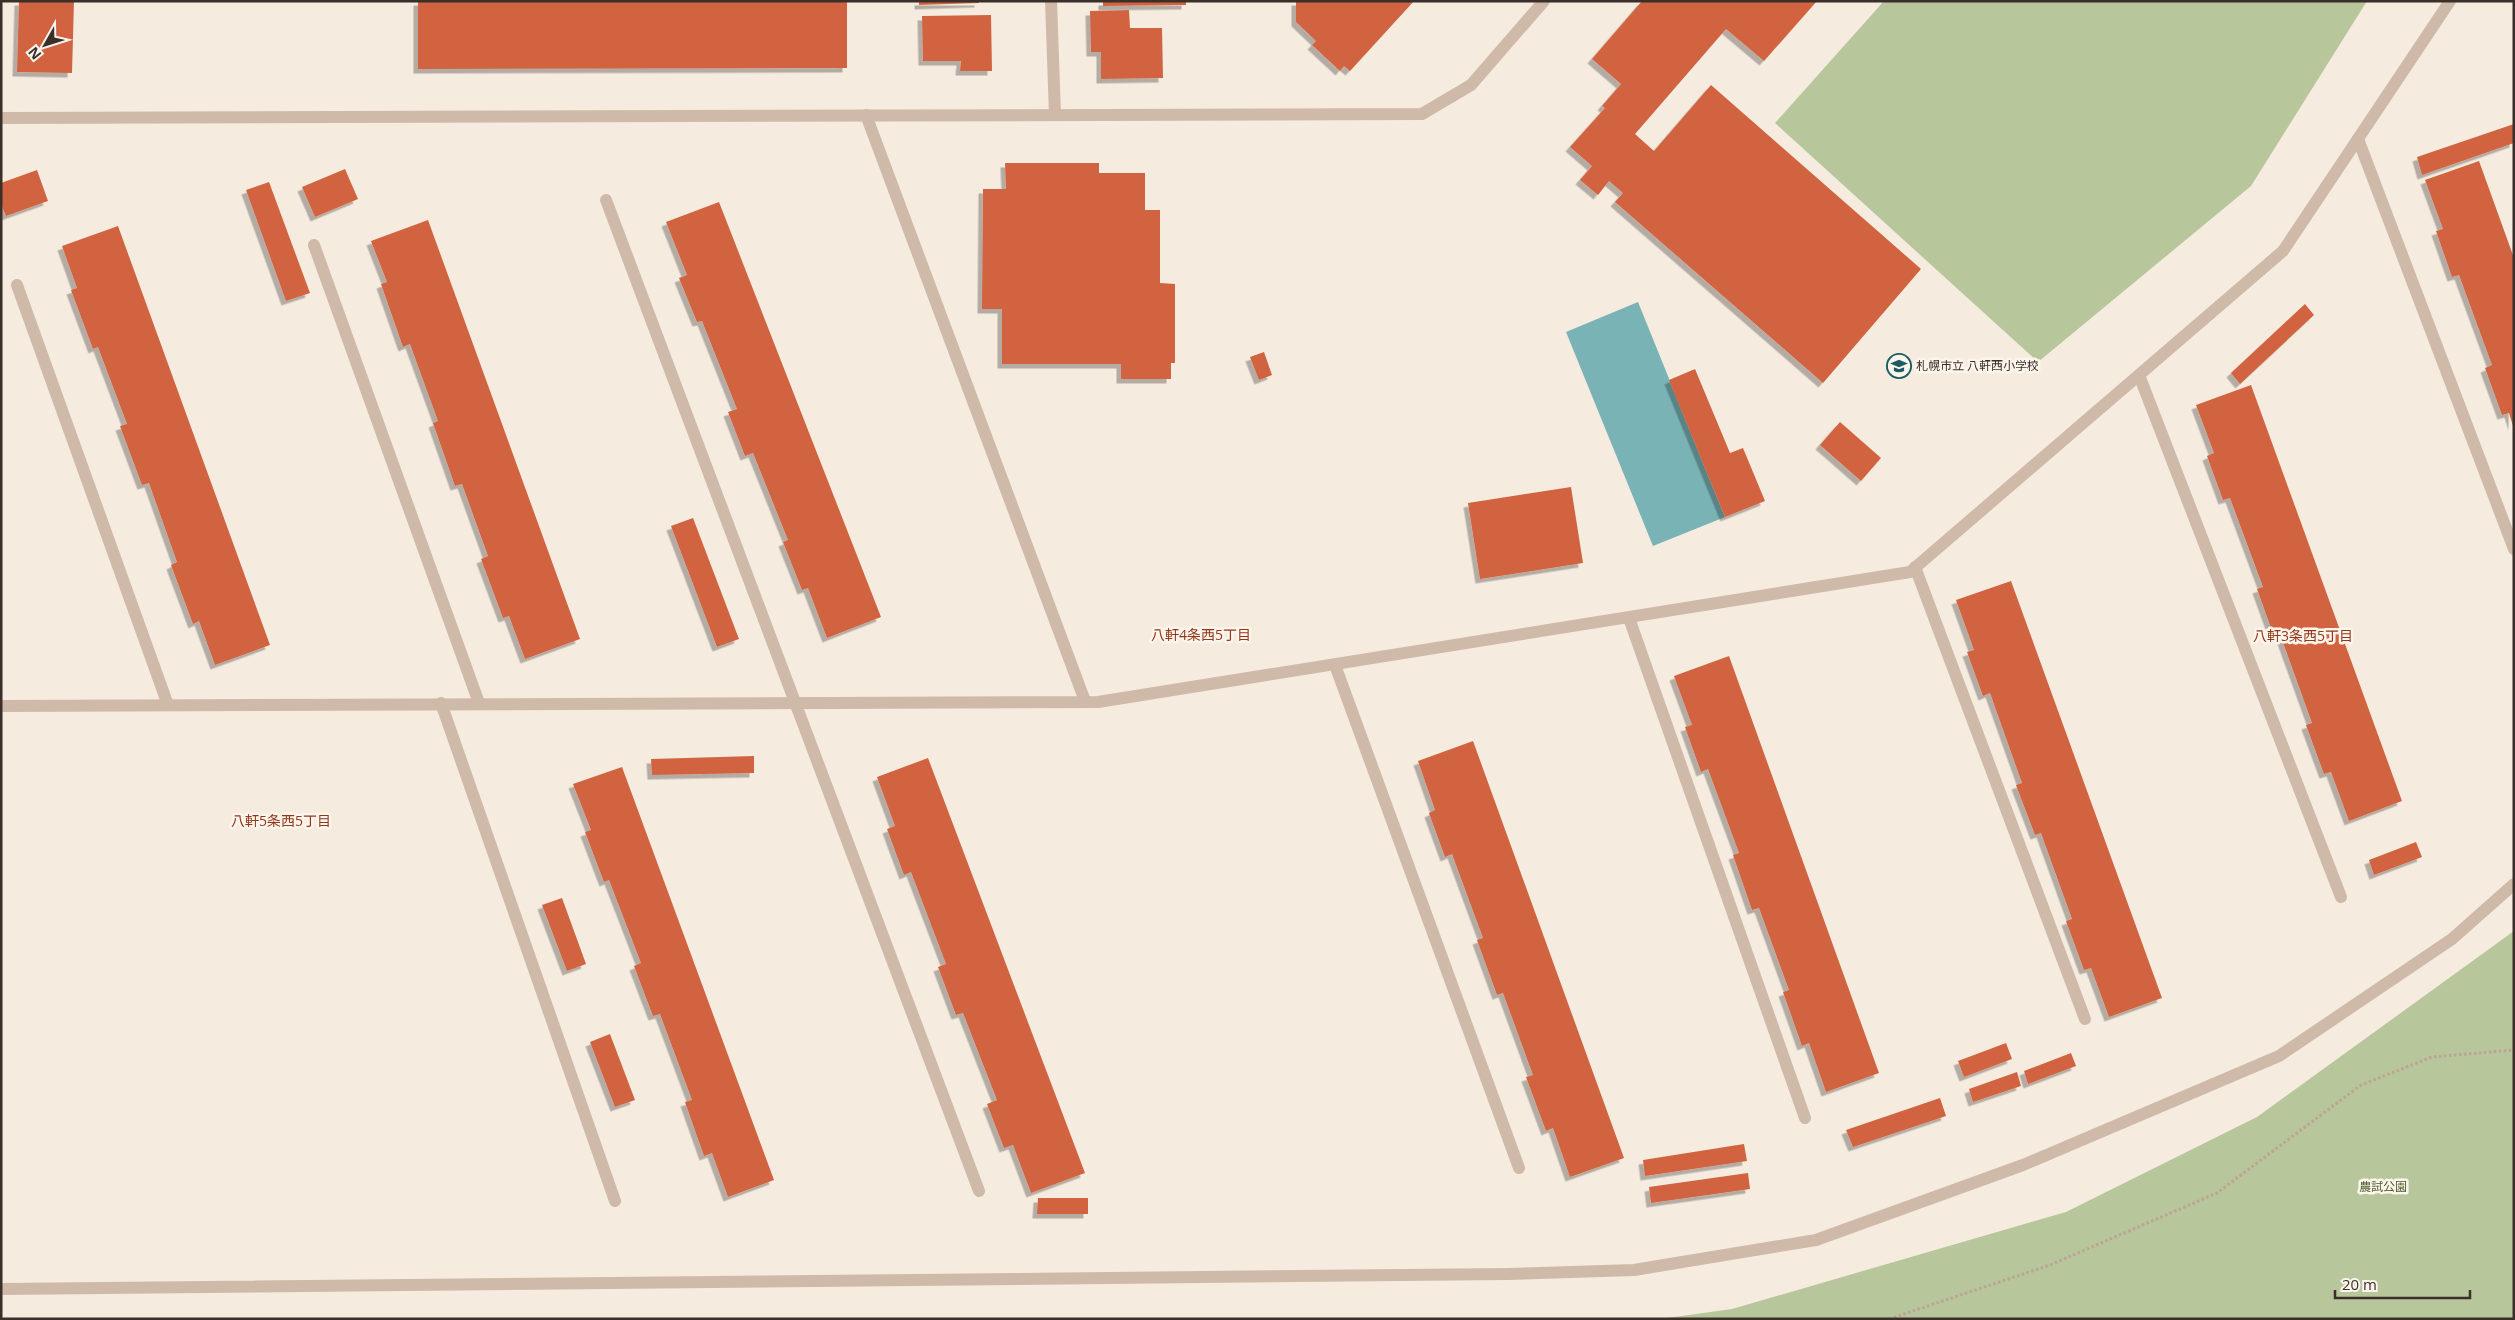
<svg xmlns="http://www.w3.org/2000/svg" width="2515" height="1320" font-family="'Open Sans','Noto Sans JP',sans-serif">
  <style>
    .green { fill: #b8c69c }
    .water { fill: #7ab3b5 }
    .building { fill: #d16440; filter: url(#shadow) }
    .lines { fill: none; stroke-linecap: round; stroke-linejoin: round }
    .path { stroke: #bba493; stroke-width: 3; stroke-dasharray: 2.5 2.5; stroke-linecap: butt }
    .lane { stroke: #cfbaa9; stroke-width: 12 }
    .street { stroke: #cfbaa9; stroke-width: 12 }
    .labels { text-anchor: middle; stroke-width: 5; stroke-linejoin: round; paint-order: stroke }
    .poi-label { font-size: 12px; fill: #3b2f29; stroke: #fcf5ec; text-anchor: start }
    .park-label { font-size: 12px; fill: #4a5c2a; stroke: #fcf5ec }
    .neighbourhood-label { font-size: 14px; fill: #93371a; stroke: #fcf5ec }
  </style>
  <defs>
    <filter id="shadow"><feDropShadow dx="-4.5" dy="4.5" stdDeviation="0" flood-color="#0004"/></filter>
  </defs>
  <rect width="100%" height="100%" fill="#f5ebdf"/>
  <!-- green -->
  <g class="green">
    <polygon points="1884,1 2367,1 2251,186 2038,362 1775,123"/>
    <polygon points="2514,931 2514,1319 1660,1319 1732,1309 2066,1212 2257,1117"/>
  </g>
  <!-- water -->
  <polygon class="water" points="1638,302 1725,517 1653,546 1566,332"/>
  <!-- building -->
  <g class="building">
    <polygon points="19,1 74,1 72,73 17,72"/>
    <polygon points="418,1 847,1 847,68 418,69"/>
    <polygon points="919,1 979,1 979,3 919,5"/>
    <polygon points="1103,1 1186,1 1186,5 1103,6"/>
    <polygon points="1296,1 1414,1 1350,71 1344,66 1340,71 1312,45 1316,41 1296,22"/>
    <polygon points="1642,1 1817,1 1764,61 1726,29 1635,134 1654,151 1711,85 1921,269 1823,383 1615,202 1623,193 1609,181 1598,195 1580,180 1592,166 1570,147 1605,108 1602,106 1621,84 1592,59"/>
    <polygon points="1129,10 1130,28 1162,28 1163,78 1101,79 1101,52 1091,52 1090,11"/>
    <polygon points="991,15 992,71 960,71 961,61 923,61 922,16"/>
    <polygon points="2514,124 2514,143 2422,175 2417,157"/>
    <polygon points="2479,161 2514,258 2513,426 2509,413 2502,415 2485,368 2492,365 2459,275 2452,277 2436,231 2443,229 2425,180"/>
    <polygon points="1005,163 1099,163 1099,173 1145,173 1145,210 1160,210 1160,283 1175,284 1175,363 1171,363 1171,379 1121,379 1121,364 1002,364 1002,309 982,309 983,189 1006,189"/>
    <polygon points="345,169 358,199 315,217 302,187"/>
    <polygon points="37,170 48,201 6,216 1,204 1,183"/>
    <polygon points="269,182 310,293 286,301 246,190"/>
    <polygon points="719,202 881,617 827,638 808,588 802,590 783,542 788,540 753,453 745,456 728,412 737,409 702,321 697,322 679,278 687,275 666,222"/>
    <polygon points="428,220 580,639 525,659 509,616 503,618 481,559 488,556 462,484 455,486 433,423 438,421 410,344 403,347 381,284 387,282 371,241"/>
    <polygon points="118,226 270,645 215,665 199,621 193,624 171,565 177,562 149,483 142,485 120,426 127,424 98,347 93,349 71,290 77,288 62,246"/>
    <polygon points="2305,304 2314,315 2240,384 2231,373"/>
    <polygon points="1264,352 1272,375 1259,380 1250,357"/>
    <polygon points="1695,369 1730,453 1743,448 1765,501 1725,517 1669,380"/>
    <polygon points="2251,385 2402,801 2349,821 2331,772 2324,774 2306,725 2312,723 2281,637 2275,639 2257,589 2263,587 2230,498 2223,500 2207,456 2214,453 2196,405"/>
    <polygon points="1840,422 1881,458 1861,481 1820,445"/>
    <polygon points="1571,487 1583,563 1480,579 1468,503"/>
    <polygon points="693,518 739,639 717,647 671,526"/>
    <polygon points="2011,581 2162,998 2109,1017 2091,968 2084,970 2066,921 2072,919 2041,833 2035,835 2016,785 2022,783 1990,693 1983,696 1967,652 1974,650 1956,600"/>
    <polygon points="1729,656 1879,1073 1826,1092 1809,1043 1802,1046 1783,992 1789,990 1759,908 1752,910 1733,855 1739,853 1708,769 1701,772 1685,727 1692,725 1674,676"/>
    <polygon points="1473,741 1624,1158 1570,1177 1553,1128 1546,1131 1526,1077 1533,1075 1503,993 1497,995 1477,940 1483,938 1452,854 1445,857 1429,813 1435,810 1418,761"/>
    <polygon points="754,756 754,773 652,775 651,759"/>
    <polygon points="928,758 1085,1173 1031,1193 1013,1145 1004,1148 987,1104 997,1100 963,1013 956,1015 938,967 946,964 911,872 904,875 887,829 895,826 877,777"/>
    <polygon points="622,767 774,1180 728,1197 712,1153 704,1156 685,1102 692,1100 660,1014 653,1016 634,966 641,963 609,880 604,882 585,832 591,830 573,784"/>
    <polygon points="2416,842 2422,857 2374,875 2369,860"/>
    <polygon points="562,898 586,964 567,971 542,905"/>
    <polygon points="610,1034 635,1100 615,1107 590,1042"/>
    <polygon points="2006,1043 2012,1059 1964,1077 1958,1061"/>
    <polygon points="2071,1053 2076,1066 2028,1084 2024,1071"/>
    <polygon points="2017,1072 2021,1086 1973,1102 1969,1089"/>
    <polygon points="1940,1098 1946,1116 1853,1147 1846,1130"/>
    <polygon points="1744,1144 1747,1161 1645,1176 1643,1160"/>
    <polygon points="1748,1173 1750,1189 1651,1203 1649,1187"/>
    <polygon points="1038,1198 1088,1198 1088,1214 1037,1214"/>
  </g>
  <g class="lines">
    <!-- path -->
    <polyline class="path" points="1889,1319 2050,1265 2217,1193 2361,1085 2432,1057 2514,1050"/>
    <!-- lane -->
    <g class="lane">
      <polyline points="866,115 1085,701"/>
      <polyline points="2358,139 2514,549"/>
      <polyline points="606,200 979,1191"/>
      <polyline points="314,245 479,703"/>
      <polyline points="17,285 168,705"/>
      <polyline points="2139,375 2341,897"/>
      <polyline points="1915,567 2085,1019"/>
      <polyline points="1629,618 1805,1118"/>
      <polyline points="1335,665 1519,1168"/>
      <polyline points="441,703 615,1201"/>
      <polyline points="1,706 1098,702 1910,572 2283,251 2450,1"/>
    </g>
    <!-- street -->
    <g class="street">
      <polyline points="1051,1 1055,115"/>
      <polyline points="1,118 1422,114 1471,85 1544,1"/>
      <polyline points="1,1289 1508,1274 1634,1270 1816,1240 2023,1165 2279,1056 2452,939 2514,884"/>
    </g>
  </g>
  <!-- icons -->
  <defs>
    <symbol id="school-ring" viewBox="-11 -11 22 22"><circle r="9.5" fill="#fcf5ec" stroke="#1a5c62" stroke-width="1.5"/><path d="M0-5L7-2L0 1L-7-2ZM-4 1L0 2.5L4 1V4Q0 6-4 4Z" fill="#1a5c62"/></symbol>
  </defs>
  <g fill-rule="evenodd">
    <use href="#school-ring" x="1885" y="352" width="28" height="28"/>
  </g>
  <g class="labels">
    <!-- poi labels -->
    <g class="poi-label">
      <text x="1916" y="370">札幌市立 八軒西小学校</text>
    </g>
    <!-- park labels -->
    <g class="park-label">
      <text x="2383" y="1191">農試公園</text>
    </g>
    <!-- neighbourhood labels -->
    <g class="neighbourhood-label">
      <text x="1201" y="640">八軒4条西5丁目</text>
      <text x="2303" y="641">八軒3条西5丁目</text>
      <text x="281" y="826">八軒5条西5丁目</text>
    </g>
  </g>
  <!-- border -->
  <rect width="2515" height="1320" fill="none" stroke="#3b2f29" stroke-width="5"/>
  <!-- north arrow -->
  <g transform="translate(45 45) rotate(231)" stroke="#fcf5ec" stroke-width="4" paint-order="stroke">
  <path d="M0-4L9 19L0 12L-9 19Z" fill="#3b2f29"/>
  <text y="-8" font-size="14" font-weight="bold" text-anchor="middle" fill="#3b2f29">N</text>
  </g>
  <!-- scale -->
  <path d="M2335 1290v8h135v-8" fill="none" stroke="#3b2f29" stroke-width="2.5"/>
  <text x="2342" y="1290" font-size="15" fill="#3b2f29" stroke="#fcf5ec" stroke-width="4" paint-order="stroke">20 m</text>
</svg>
